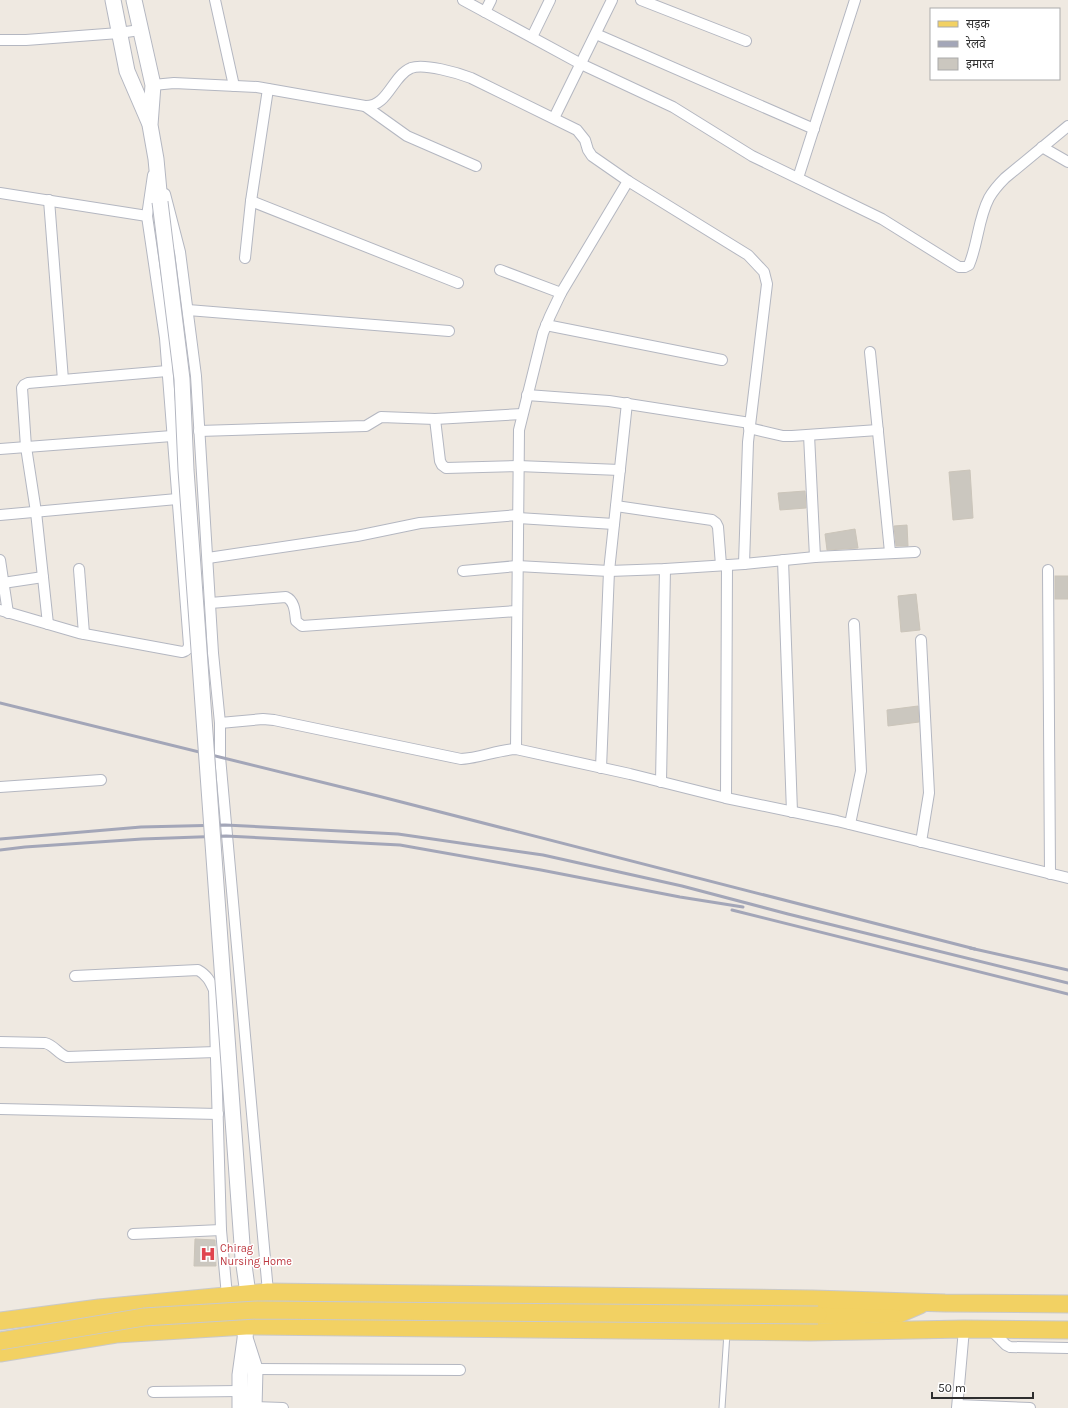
<svg xmlns="http://www.w3.org/2000/svg" width="1068" height="1408" font-family="Karla,'Noto Sans Devanagari',sans-serif">
  <style>
    .building { fill: #cbc7bf; stroke: #cbc5ba }
    .lines { fill: none; stroke-linecap: round; stroke-linejoin: round }
    .lane-casing { stroke: #b4b7c1; stroke-width: 7 }
    .street-casing { stroke: #b4b7c1; stroke-width: 12 }
    .secondary-casing { stroke: #b4b7c1; stroke-width: 17 }
    .primary-casing { stroke: #c9c9c9; stroke-width: 19 }
    .lane { stroke: #fff; stroke-width: 5 }
    .street { stroke: #fff; stroke-width: 10 }
    .secondary { stroke: #fff; stroke-width: 15 }
    .primary { stroke: #f2d163; stroke-width: 17 }
    .rail { stroke: #a3a6b8; stroke-width: 3 }
    .secondary-bridge-casing { stroke: #b4b7c1; stroke-width: 17; stroke-linecap: butt }
    .primary-bridge-casing { stroke: #c9c9c9; stroke-width: 19; stroke-linecap: butt }
    .secondary-bridge { stroke: #fff; stroke-width: 15 }
    .primary-bridge { stroke: #f2d163; stroke-width: 17 }
    .labels { text-anchor: middle; stroke-width: 3; stroke-linejoin: round; paint-order: stroke }
    .health-label { font-size: 11px; fill: #be3a42; stroke: #fff; text-anchor: start }
  </style>
  <rect width="100%" height="100%" fill="#efe9e1"/>
  <!-- building -->
  <g class="building">
    <polygon points="970,470 973,518 953,520 949,472"/>
    <polygon points="805,491 806,508 780,510 778,493"/>
    <polygon points="907,525 908,546 896,546 894,526"/>
    <polygon points="855,529 858,548 827,550 825,534"/>
    <rect x="1055" y="576" width="13" height="23"/>
    <polygon points="916,594 920,630 901,632 898,596"/>
    <polygon points="918,706 919,722 888,726 887,710"/>
    <polygon points="195,1239 215,1240 216,1266 194,1266"/>
  </g>
  <g class="lines">
    <defs>
      <polyline id="lane" points="722,1408 727,1333"/>
      <g id="street">
        <polyline points="215,0 234,86"/>
        <path d="M463,0L581,64L673,107L752,156L882,219L959,267H965L969,265C978,244 978,219 989,198C993,191 999,184 1005,178L1068,126"/>
        <polyline points="641,0 746,41"/>
        <polyline points="485,12 491,0"/>
        <polyline points="596,34 814,129"/>
        <polyline points="532,37 550,0"/>
        <polyline points="0,40 26,40 119,33 140,30"/>
        <path d="M153,85L174,83L257,87L365,106C388,107 392,76 411,68C424,63 458,73 471,78L577,130L585,140L588,150L592,156L628,181L748,255L764,272L767,284L748,442L744,564"/>
        <polyline points="365,106 407,136 476,166"/>
        <polyline points="554,118 612,0"/>
        <polyline points="1042,147 1068,162"/>
        <polyline points="798,178 855,0"/>
        <polyline points="0,193 147,216"/>
        <polyline points="165,194 180,252 196,376 213,653 220,723 220,757 268,1292"/>
        <polyline points="49,200 63,380"/>
        <polyline points="251,201 458,283"/>
        <polyline points="245,258 251,201 268,89"/>
        <polyline points="500,270 561,293"/>
        <polyline points="188,310 449,331"/>
        <polyline points="546,325 722,360"/>
        <polyline points="870,352 890,552"/>
        <polyline points="527,395 609,401 750,423"/>
        <polyline points="435,419 440,461 442,465 446,468 518,466 620,470"/>
        <polyline points="749,428 783,436 792,436 878,430"/>
        <polyline points="199,431 366,426 381,417 435,419 522,414"/>
        <polyline points="809,435 815,557"/>
        <polyline points="0,449 172,436"/>
        <polyline points="616,506 712,520 716,523 718,527 721,565"/>
        <polyline points="0,515 177,499"/>
        <polyline points="518,518 614,524"/>
        <polyline points="208,558 357,536 420,523 518,515"/>
        <polyline points="0,560 8,613"/>
        <polyline points="783,560 792,812"/>
        <polyline points="79,569 84,634"/>
        <polyline points="1048,570 1050,874"/>
        <polyline points="463,571 517,566 609,571 665,569 744,564 815,557 915,552"/>
        <polyline points="3,583 43,577"/>
        <path d="M210,603L286,597C295,601 295,613 296,621L302,626L517,611"/>
        <path d="M0,610L79,633L182,652C187,651 188,649 189,645L165,338L147,216L153,175"/>
        <polyline points="48,624 36,512 26,447 22,388 24,385 28,383 167,371"/>
        <polyline points="921,640 929,793 921,842"/>
        <path d="M220,723L263,719L274,720L461,759C480,758 497,750 516,749L630,774L726,798L837,821L1068,878"/>
        <polyline points="516,749 519,430 543,333 550,316 561,293 628,181"/>
        <polyline points="601,768 609,571 627,403"/>
        <polyline points="661,782 665,569"/>
        <polyline points="0,787 101,780"/>
        <polyline points="726,798 727,565"/>
        <polyline points="850,824 861,771 854,624"/>
        <path d="M75,976L198,970C207,975 210,981 214,990L221,1230L227,1296"/>
        <path d="M0,1042L45,1043C54,1045 58,1054 67,1057L216,1052"/>
        <polyline points="0,1109 218,1114"/>
        <polyline points="133,1234 221,1230"/>
        <polyline points="991,1330 1006,1345 1010,1347 1068,1348"/>
        <polyline points="255,1369 460,1370"/>
        <polyline points="153,1392 240,1391"/>
        <polyline points="958,1405 1030,1408"/>
        <polyline points="254,1407 283,1408"/>
        <polyline points="957,1408 964,1329"/>
      </g>
      <g id="secondary">
        <polyline points="113,0 127,71 149,122"/>
        <polyline points="134,0 153,85 150,125 156,159 160,202"/>
        <polyline points="246,1341 255,1369 254,1408"/>
        <polyline points="240,1408 240,1375 245,1339 248,1294 243,1258"/>
      </g>
      <g id="primary">
        <polyline points="818,1315 899,1314 920,1305"/>
        <polyline points="0,1321 99,1308 268,1292 813,1299 945,1303 1068,1304"/>
        <polyline points="0,1353 116,1334 246,1326 810,1332 964,1329 1068,1330"/>
      </g>
    </defs>
    <!-- lane casing -->
    <use href="#lane" class="lane-casing"/>
    <!-- street casing -->
    <use href="#street" class="street-casing"/>
    <!-- secondary casing -->
    <use href="#secondary" class="secondary-casing"/>
    <!-- primary casing -->
    <use href="#primary" class="primary-casing"/>
    <!-- lane -->
    <use href="#lane" class="lane"/>
    <!-- street -->
    <use href="#street" class="street"/>
    <!-- secondary -->
    <use href="#secondary" class="secondary"/>
    <!-- primary -->
    <use href="#primary" class="primary"/>
    <!-- rail -->
    <g class="rail">
      <polyline points="0,703 378,796 975,949"/>
      <polyline points="0,839 141,827 225,825 398,834 543,855 682,886 788,914 1068,983"/>
      <polyline points="0,850 25,847 142,839 226,836 400,845 541,870 680,897 743,907"/>
      <polyline points="732,910 1068,994"/>
      <polyline points="970,948 1068,970"/>
    </g>
    <defs>
      <polyline id="secondary-bridge" points="160,202 182,379 186,470 243,1258"/>
      <polyline id="primary-bridge" points="0,1341 144,1317 257,1310 818,1315"/>
    </defs>
    <!-- secondary-bridge casing -->
    <use href="#secondary-bridge" class="secondary-bridge-casing"/>
    <!-- primary-bridge casing -->
    <use href="#primary-bridge" class="primary-bridge-casing"/>
    <!-- secondary-bridge -->
    <use href="#secondary-bridge" class="secondary-bridge"/>
    <!-- primary-bridge -->
    <use href="#primary-bridge" class="primary-bridge"/>
  </g>
  <!-- icons -->
  <defs>
    <symbol id="hospital-bare" viewBox="-9 -9 18 18"><path d="M-5-5h3v3.5h4V-5h3V5h-3V1.5h-4V5h-3Z" fill="#e0444e" stroke="#fff" stroke-width="2.5" paint-order="stroke"/></symbol>
  </defs>
  <g fill-rule="evenodd">
    <use href="#hospital-bare" x="197" y="1243" width="22" height="22"/>
  </g>
  <g class="labels">
    <!-- health labels -->
    <g class="health-label">
      <text x="220" y="1252">Chirag<tspan x="220" dy="13">Nursing Home</tspan></text>
    </g>
  </g>
  <!-- legend -->
  <rect x="930" y="8" width="130" height="72" fill="#ffffff" stroke="#ababab"/>
  <rect x="938" y="21" width="20" height="6" fill="#f2d163" stroke="#ababab"/>
  <text x="966" y="28" font-size="12" fill="#2e2e2e">सड़क</text>
  <rect x="938" y="41" width="20" height="6" fill="#a3a6b8" stroke="#ababab"/>
  <text x="966" y="48" font-size="12" fill="#2e2e2e">रेलवे</text>
  <rect x="938" y="58" width="20" height="12" fill="#cbc7bf" stroke="#ababab"/>
  <text x="966" y="68" font-size="12" fill="#2e2e2e">इमारत</text>
  <!-- scale -->
  <path d="M932 1392v6h101v-6" fill="none" stroke="#2e2e2e" stroke-width="2"/>
  <text x="938" y="1392" font-size="12" fill="#2e2e2e" stroke="#ffffff" stroke-width="3" paint-order="stroke">50 m</text>
</svg>
